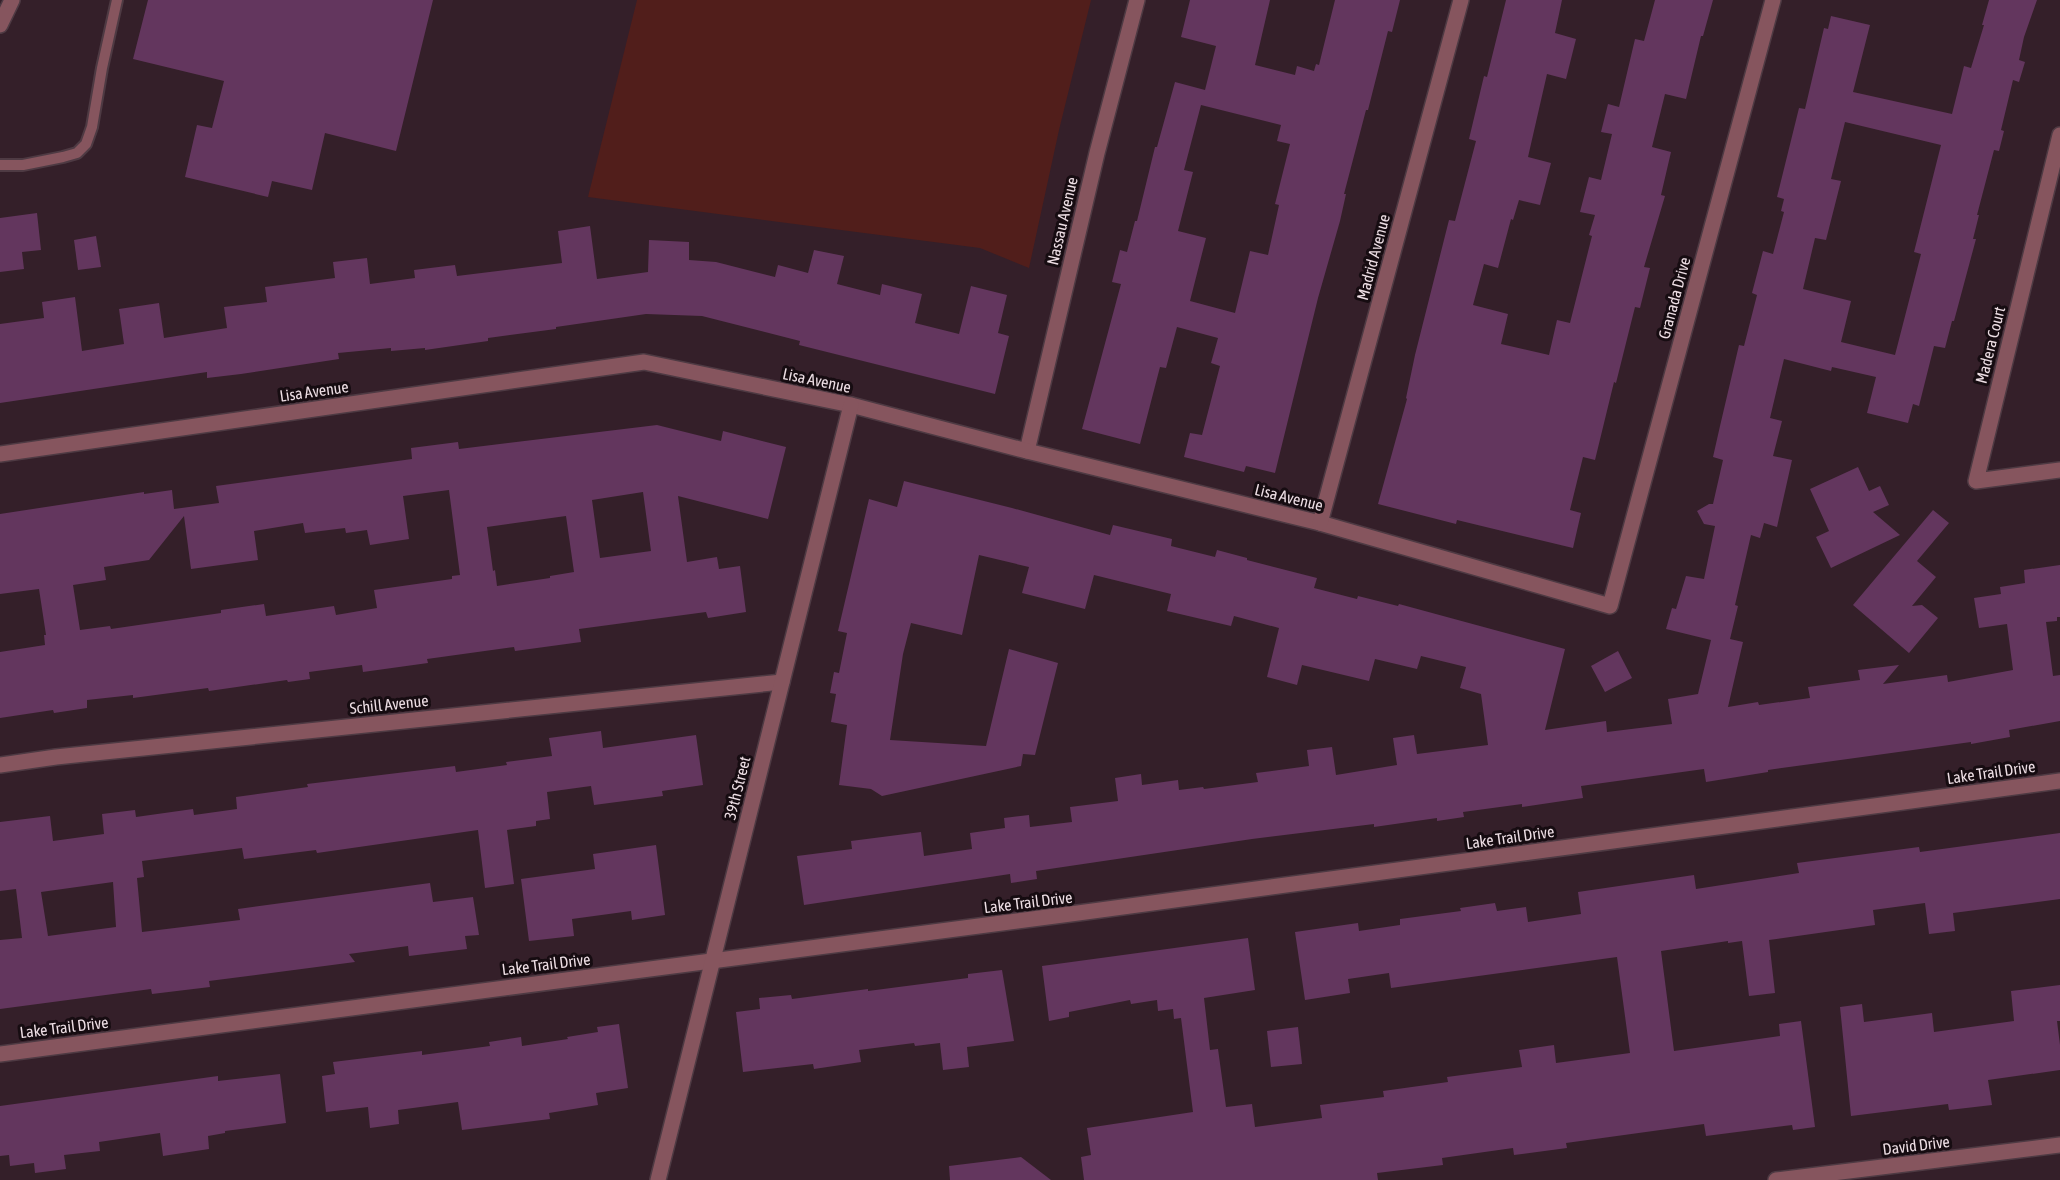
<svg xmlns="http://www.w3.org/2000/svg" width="2060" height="1180" font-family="'Asap Condensed',sans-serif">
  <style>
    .pitch { fill: #511e1b }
    .building { fill: #63365e; fill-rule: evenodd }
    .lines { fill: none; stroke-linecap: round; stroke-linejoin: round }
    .lane-casing { stroke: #4e3a43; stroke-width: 14 }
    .street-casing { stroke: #4e3a43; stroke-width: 18 }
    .lane { stroke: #86555e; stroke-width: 10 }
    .street { stroke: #86555e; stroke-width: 15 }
    .labels { text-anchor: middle; stroke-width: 6; stroke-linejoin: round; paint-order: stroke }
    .street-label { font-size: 16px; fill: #eddee4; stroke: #160c11 }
  </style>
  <rect width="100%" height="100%" fill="#341f29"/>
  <!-- pitch -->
  <polygon class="pitch" points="637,0 1091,0 1059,130 1029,268 980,248 588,197"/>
  <!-- building -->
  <g class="building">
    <polygon points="148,0 433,0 396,151 325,133 312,190 272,181 268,197 185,177 197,125 212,128 224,81 133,59"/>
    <path d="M1190,0H1270L1255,65L1295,75L1297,66L1314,71L1316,64L1319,65L1335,0H1400L1392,32L1388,31L1368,110H1366L1344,194H1346L1340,221L1318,298L1275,473L1246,466L1244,472L1184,457L1190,433L1202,435L1220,366L1211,363L1218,338L1177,327L1166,368L1160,367L1140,444L1082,429L1121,284L1112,282L1120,250L1127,252L1135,221H1137L1155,147H1157L1175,82L1205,90L1216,46L1181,37ZM1201,105L1281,125L1277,141L1290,144L1275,204L1279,205L1268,255L1250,251L1235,313L1190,301L1206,238L1178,231L1193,172L1184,170Z"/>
    <polygon points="1506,0 1562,0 1555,33 1576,39 1566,79 1547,74 1528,157 1551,163 1540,205 1519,200 1513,220 1511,219 1498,268 1484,264 1473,305 1508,314 1501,344 1549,355 1557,320 1570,323 1592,236 1589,235 1595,215 1580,212 1589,177 1601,180 1612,134 1601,132 1608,104 1619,107 1635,39 1644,41 1655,0 1713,0 1703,36 1701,36 1686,99 1665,94 1652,147 1671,152 1661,195 1665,196 1644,267 1650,268 1640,308 1635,307 1616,383 1614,382 1595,460 1583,457 1570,510 1581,513 1573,548 1457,520 1456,524 1378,504 1407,399 1406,398 1415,355 1449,220 1455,221 1476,141 1469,139 1484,76 1487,77"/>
    <path d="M1989,0H2037L2024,37L2019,60L2025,62L2019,82L2013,80L2001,130L2004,131L1999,151L1994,150L1977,215H1979L1973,239H1976L1954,321H1952L1945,348L1934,346L1919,406L1913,404L1908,423L1867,413L1876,377L1832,367L1831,371L1784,359L1770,418L1782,421L1773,456L1792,460L1777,527L1764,523L1760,538L1751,535L1735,605L1738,606L1730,639L1743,642L1728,707L1758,702L1759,705L1810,698L1808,687L1860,680L1858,670L1899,665L1883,684L1947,675L1948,682L2013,670L2007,624L1979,628L1974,598L2001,594L2000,587L2025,583L2024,570L2060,565V617H2057V621L2046,622L2053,676L2060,675V721L2009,730L2010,737L1971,744V742L1768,770V772L1706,782L1704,769L1581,786L1583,798L1522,807V804L1463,812L1464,817L1437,821V818L1374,827V824L1252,839L1036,871L1037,879L1011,883L1010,874L804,905L797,856L852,849L851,841L921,832L924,856L972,849L970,833L1005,828L1004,818L1029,815L1030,827L1072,822L1070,807L1118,801L1115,778L1141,774L1142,785L1178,780L1179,790L1203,787L1204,789L1258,782L1256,773L1309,766L1307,750L1332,747L1336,775L1397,765L1393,738L1414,735L1417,754L1488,745L1481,694L1460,688L1466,667L1421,656L1417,669L1375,659L1369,681L1302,665L1297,685L1267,677L1279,628L1234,616L1231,626L1167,611L1171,594L1094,575L1085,609L1022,593L1029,567L979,555L962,635L911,623L903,654L890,740L986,746L1009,649L1058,663L1035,755L1023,754L1021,766L882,796L871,789L839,785L847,725L831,722L836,694L830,693L834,672L839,673L847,633L838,631L869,499L897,507L904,481L1012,508L1110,535L1113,525L1172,539L1171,546L1215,557L1217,550L1247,558V560L1317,578L1314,588L1357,599L1358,596L1398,606L1399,604L1565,649L1545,730L1606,721L1607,732L1672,724L1668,699L1698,694L1711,640L1666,629L1672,608L1676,609L1686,576L1704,579L1715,526L1704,524L1697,511L1709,504H1713L1723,460L1713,457L1720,426L1739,345L1744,346L1757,295L1752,293L1763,251L1773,254L1784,212L1781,211L1784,199L1777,197L1799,108L1805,109L1824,28L1828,29L1831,16L1870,25L1853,92L1952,114L1964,66L1971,68L1984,25H1982ZM1845,122L1941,145L1914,252L1921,254L1895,355L1841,342L1851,301L1803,289L1815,238L1826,240L1841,181L1831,179Z"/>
    <polygon points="37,213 41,250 22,252 24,269 0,272 0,218"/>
    <polygon points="590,226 597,279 648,272 649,240 689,242 689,260 716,262 775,277 778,265 808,273 814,250 844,256 837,284 880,295 882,284 922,294 915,323 959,334 971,286 1007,295 998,333 1009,336 995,394 799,345 800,341 702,316 646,314 556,327 556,329 488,338 488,341 425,350 425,348 391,351 391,348 338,353 339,359 241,374 207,378 207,372 0,403 0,324 44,318 42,302 75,297 82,351 124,344 119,309 159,303 164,338 227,328 224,307 267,302 265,287 335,278 333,262 367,258 370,284 415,278 414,270 455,265 457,276 562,263 558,231"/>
    <polygon points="96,236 101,267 78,270 74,240"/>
    <path d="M657,425L721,441L723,431L786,447L768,519L678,496L687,562L717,557L719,569L740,566L746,612L708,618L706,612L579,629L581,642L515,651L514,647L427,659L428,663L363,672L362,665L309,672L310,679L288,682L287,680L209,691L208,688L133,698V695L87,700V708L54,713L53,710L0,718V652L45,645L44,635H46L39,589L0,594V514L144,492V494L172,490L174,509L219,503L216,486L412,459L411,448L458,442L459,449ZM449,490L460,575L452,576V579L374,590L377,608L336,615L334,606L266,616L264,604L221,610V613L111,629L110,626L80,630L73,585L106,580L104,567L149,560L184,516L191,569L258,560L254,531L303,523L305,533L345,528L346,533L367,530L370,545L409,539L403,496ZM643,492L651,551L600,558L592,500ZM566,516L574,572L550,576V578L497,586L495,570L493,571L487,527Z"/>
    <polygon points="1858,467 1869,491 1880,486 1889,505 1873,512 1900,535 1831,568 1816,537 1829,531 1810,489"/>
    <polygon points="1933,510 1949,523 1917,561 1936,577 1912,606 1922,605 1938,618 1909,653 1853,605"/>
    <polygon points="1618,651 1632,678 1605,692 1591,666"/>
    <path d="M601,731L603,748L696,735L703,785L662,791L663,796L594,805L591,786L547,792L550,819L536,821V826L507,830L514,884L485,888L478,830L317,853L316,850L244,859L242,848L142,861L144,877L137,878L142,932L240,920L238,909L430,883L433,902L473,897L479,935L465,936L467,949L409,956L408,946L349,954L355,962L209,981L210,987L152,994L151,989L0,1009V940L22,938L16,889L0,891V822L50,816L53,841L104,834L102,814L135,810L136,817L193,809L194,815L237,809L236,797L308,787L307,784L455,766L456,772L507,765L506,762L552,756L549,738ZM113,882L116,927L48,936L41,892Z"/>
    <polygon points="2060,833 2060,899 1953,913 1955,931 1929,934 1925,903 1873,910 1875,925 1769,940 1775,993 1749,996 1742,941 1728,943 1728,941 1661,951 1674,1051 1780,1036 1779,1024 1801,1021 1815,1127 1793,1130 1792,1125 1706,1136 1704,1124 1566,1143 1567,1148 1514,1155 1513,1148 1442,1158 1443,1165 1377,1173 1378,1180 1084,1180 1081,1157 1091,1155 1087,1128 1193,1112 1181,1018 1174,1019 1173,1009 1158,1011 1157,1000 1131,1004 1130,1000 1069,1012 1069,1017 1049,1021 1042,966 1248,938 1255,990 1204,998 1210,1050 1218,1049 1226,1107 1252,1104 1255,1127 1322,1118 1320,1105 1384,1097 1383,1091 1448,1082 1447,1077 1522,1067 1519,1050 1554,1045 1556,1063 1630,1053 1617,957 1391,988 1389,973 1348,979 1350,993 1305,1000 1295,932 1358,923 1359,931 1400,925 1400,919 1461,911 1460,908 1495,903 1497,911 1526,907 1528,922 1581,914 1578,892 1694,875 1696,889 1799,873 1797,863 1919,847 1920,852"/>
    <polygon points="656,845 665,915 632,920 631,911 572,919 574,936 529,941 521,879 595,869 593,854"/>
    <polygon points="1002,970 1014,1041 967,1047 969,1067 943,1070 940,1043 915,1046 914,1043 859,1050 861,1062 814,1069 813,1064 743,1072 736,1012 760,1009 759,998 791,995 792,999 868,989 868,991 968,978 968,974"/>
    <polygon points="2060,985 2060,1021 2057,1021 2060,1045 2060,1070 1988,1080 1992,1105 1949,1110 1948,1104 1851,1116 1840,1007 1862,1004 1864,1022 1932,1013 1934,1032 2014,1021 2011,991"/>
    <polygon points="619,1024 628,1088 596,1093 598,1105 549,1113 550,1119 462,1130 458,1102 398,1110 399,1124 370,1128 368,1107 326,1112 322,1076 335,1074 333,1062 422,1051 422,1055 490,1046 489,1042 521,1037 522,1046 568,1039 567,1037 598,1032 597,1027"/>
    <polygon points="1298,1027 1302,1064 1271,1067 1267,1031"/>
    <polygon points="280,1074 286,1123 225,1131 225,1133 208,1136 209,1149 163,1156 160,1133 99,1142 100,1151 64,1155 66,1169 35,1173 34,1163 10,1166 9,1155 0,1156 0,1106 218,1076 218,1081"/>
    <polygon points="1021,1157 1051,1180 950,1180 949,1166"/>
  </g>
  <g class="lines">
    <defs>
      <polyline id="lane" points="0,165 23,165 63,157 77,153 86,144 92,127 102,68 117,0"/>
      <g id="street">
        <polyline points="0,25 12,0"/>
        <polyline points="2060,135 1976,481 2060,470"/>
        <polyline points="1027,451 1097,153 1137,0"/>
        <polyline points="0,454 644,362 851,405 1027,451 1320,523 1610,606 1773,0"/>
        <polyline points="1320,523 1461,0"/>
        <polyline points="0,765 56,757 782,682"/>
        <polyline points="0,1054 1078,913 2060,781"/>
        <polyline points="658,1180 851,405"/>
        <polyline points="1776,1180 2060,1145"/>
      </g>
    </defs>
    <!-- lane casing -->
    <use href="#lane" class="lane-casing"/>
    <!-- street casing -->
    <use href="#street" class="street-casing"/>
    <!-- lane -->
    <use href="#lane" class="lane"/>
    <!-- street -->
    <use href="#street" class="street"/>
  </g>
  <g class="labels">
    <!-- street labels -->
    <g class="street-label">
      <text transform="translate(1062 221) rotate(-77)" y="6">Nassau Avenue</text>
      <text transform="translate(1373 257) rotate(-75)" y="6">Madrid Avenue</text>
      <text transform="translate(1674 298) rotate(-75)" y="6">Granada Drive</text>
      <text transform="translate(1990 345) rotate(-76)" y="6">Madera Court</text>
      <text transform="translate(817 380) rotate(12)" y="6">Lisa Avenue</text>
      <text transform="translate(314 391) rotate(-8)" y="6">Lisa Avenue</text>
      <text transform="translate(1289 497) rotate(14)" y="6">Lisa Avenue</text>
      <text transform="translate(389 704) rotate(-6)" y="6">Schill Avenue</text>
      <text transform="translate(1991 772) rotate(-8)" y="6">Lake Trail Drive</text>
      <text transform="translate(737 788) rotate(-76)" y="6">39th Street</text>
      <text transform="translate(1510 837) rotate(-8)" y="6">Lake Trail Drive</text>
      <text transform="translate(1028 902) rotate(-7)" y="6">Lake Trail Drive</text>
      <text transform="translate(546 964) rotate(-7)" y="6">Lake Trail Drive</text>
      <text transform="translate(64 1027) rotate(-7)" y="6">Lake Trail Drive</text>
      <text transform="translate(1916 1145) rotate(-7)" y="6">David Drive</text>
    </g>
  </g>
</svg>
